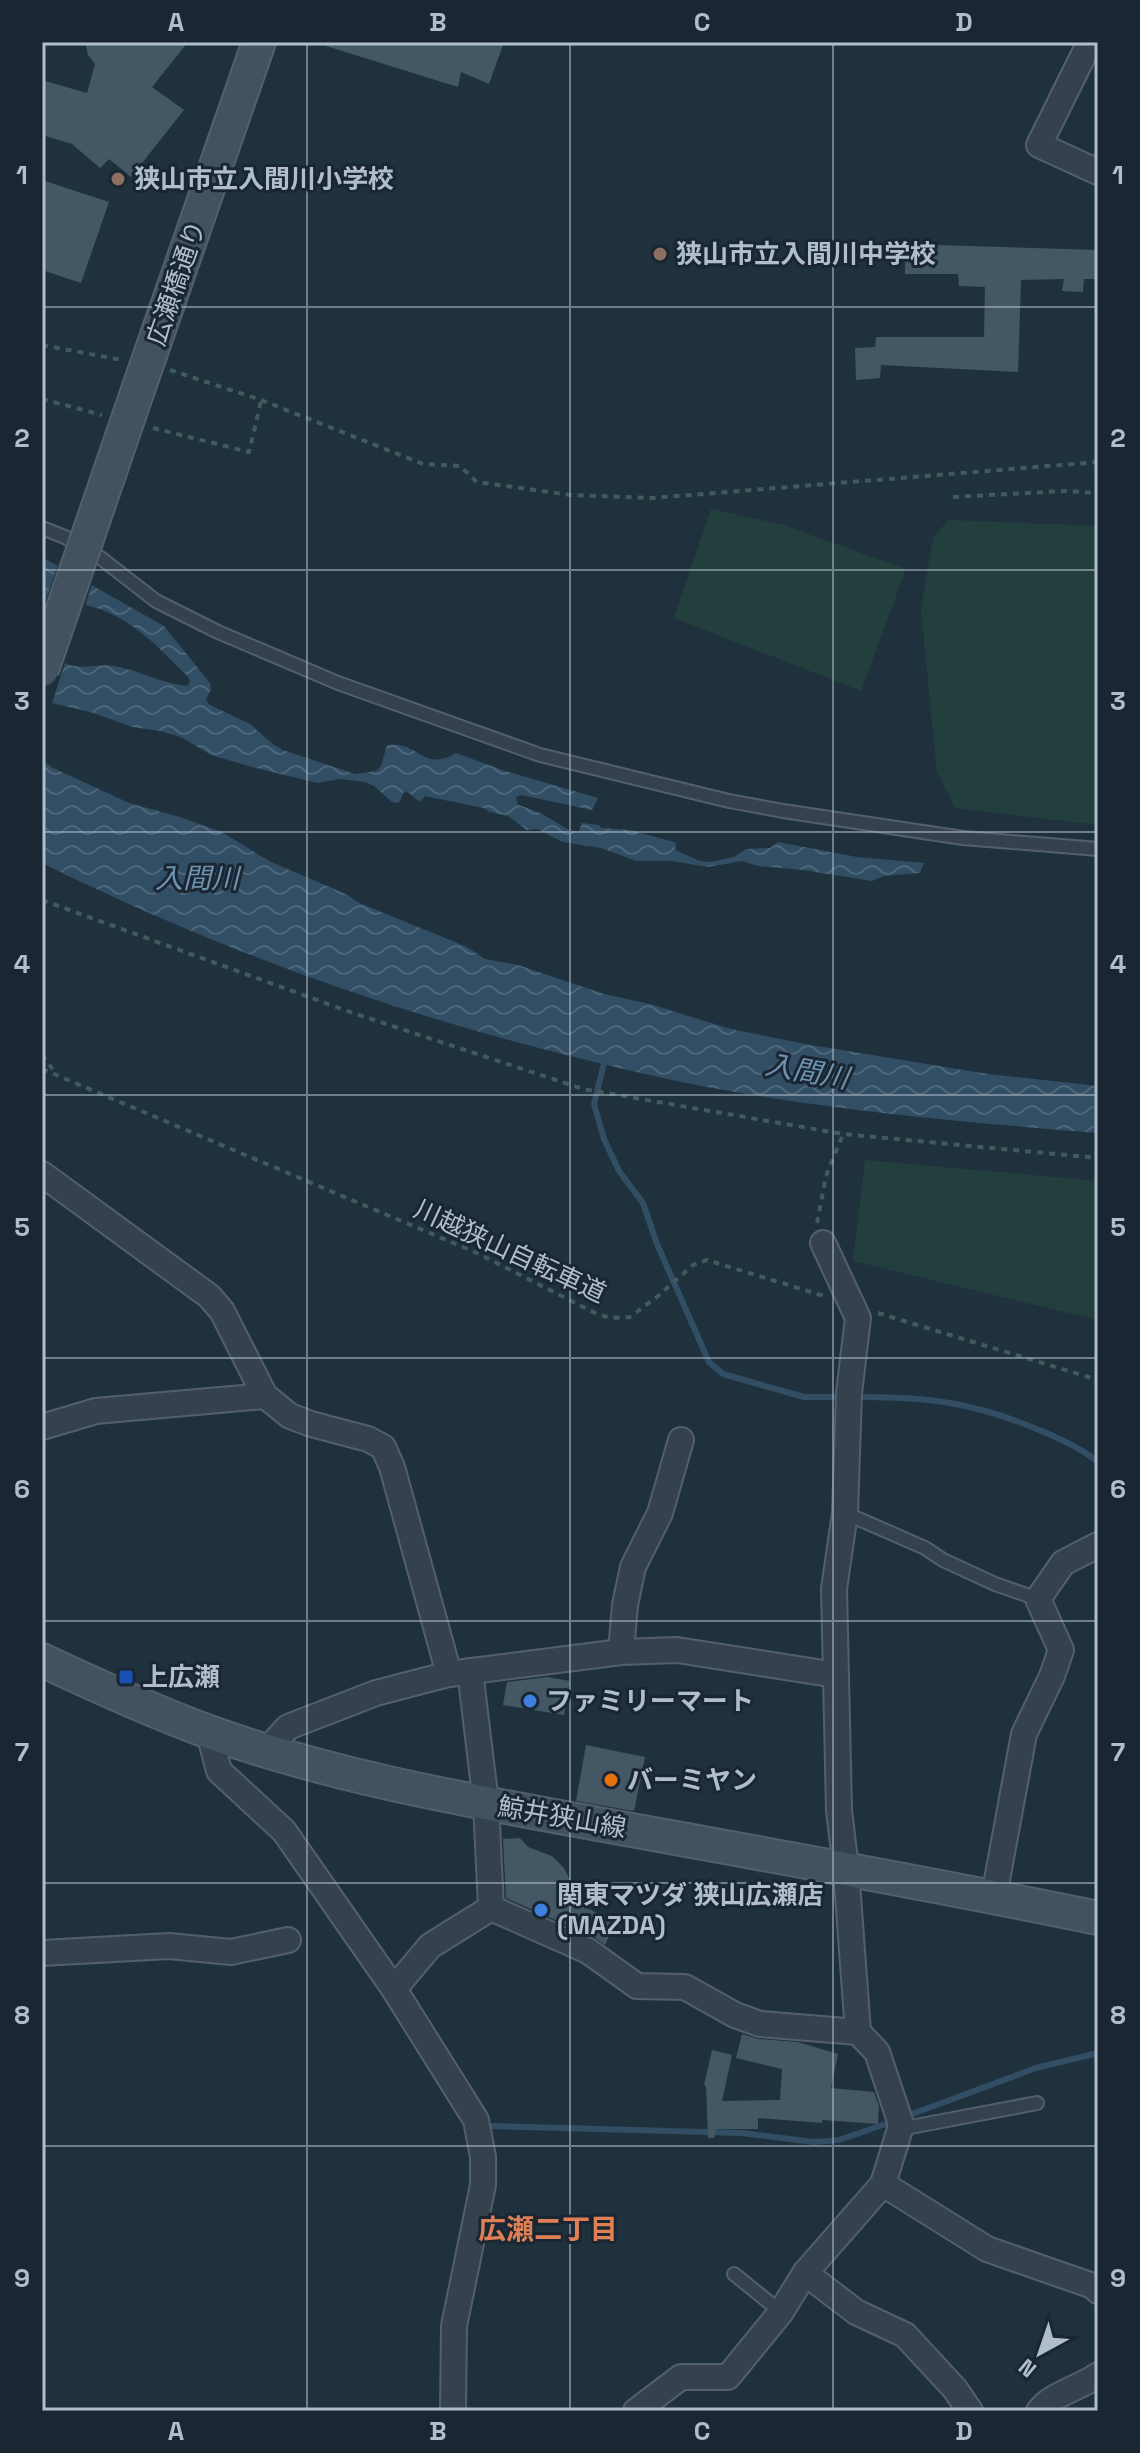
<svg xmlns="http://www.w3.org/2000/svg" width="1140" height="2453" font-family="'Space Grotesk','Noto Sans JP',sans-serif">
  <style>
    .grass { fill: #223f3e }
    .water { fill: url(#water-waves) }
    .pier { fill: #20313e }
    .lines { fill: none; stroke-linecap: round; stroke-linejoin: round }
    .stream { stroke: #314e65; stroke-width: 6 }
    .building { fill: #445765 }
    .lane-casing { stroke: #53606c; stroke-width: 16 }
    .street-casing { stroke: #53606c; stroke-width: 28 }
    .secondary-casing { stroke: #53606c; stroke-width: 36 }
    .path { stroke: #405b5b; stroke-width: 4; stroke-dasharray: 6 6; stroke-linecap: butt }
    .lane { stroke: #35424e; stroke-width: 12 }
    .street { stroke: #35424e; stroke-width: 24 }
    .secondary { stroke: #425261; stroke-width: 32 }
    .secondary-bridge-casing { stroke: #53606c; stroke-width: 36; stroke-linecap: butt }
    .secondary-bridge { stroke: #425261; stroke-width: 32 }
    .grid { fill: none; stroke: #b0bdca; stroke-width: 2; stroke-opacity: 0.55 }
    .education-dot { fill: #8d6e63; stroke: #1a2733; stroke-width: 3 }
    .transit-dot { fill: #1a4fb4; stroke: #1a2733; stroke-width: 3 }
    .shop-dot { fill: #3f7fe0; stroke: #1a2733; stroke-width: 3 }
    .food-dot { fill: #e8710a; stroke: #1a2733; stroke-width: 3 }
    .labels { text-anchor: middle; stroke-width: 6; stroke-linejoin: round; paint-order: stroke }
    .poi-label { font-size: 26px; font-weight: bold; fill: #b0bdca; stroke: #1a2733; text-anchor: start }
    .street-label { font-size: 26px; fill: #b0bdca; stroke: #1a2733 }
    .water-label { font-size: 28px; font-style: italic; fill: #6d93b0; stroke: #1a2733 }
    .neighbourhood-label { font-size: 28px; font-weight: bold; fill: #df7f56; stroke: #1a2733 }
    .neatline { fill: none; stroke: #b0bdca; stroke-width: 3 }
    .grid-label { font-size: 26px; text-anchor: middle; font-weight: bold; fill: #b0bdca }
  </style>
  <defs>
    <pattern id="water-waves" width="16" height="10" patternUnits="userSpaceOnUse" patternTransform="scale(2)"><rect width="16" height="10" fill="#314e65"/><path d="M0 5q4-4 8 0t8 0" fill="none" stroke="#4c667a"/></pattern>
  </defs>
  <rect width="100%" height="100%" fill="#20313e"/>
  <!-- grass -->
  <g class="grass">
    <polygon points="711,509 783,525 906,569 861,691 674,618"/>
    <polygon points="948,520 1098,526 1098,825 955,808 937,772 921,610 933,538"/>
    <polygon points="865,1160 1098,1181 1098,1320 853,1261"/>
  </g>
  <!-- water -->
  <g class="water">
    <path d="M42,557L164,626L210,683L211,689L206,700L210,705L250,724L274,745L283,750L355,774L376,771L381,766L387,745C418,740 423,773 456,753L505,771L598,798L592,810L521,795L516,797L518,805C529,808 539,812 549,818C561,824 566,832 579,831L582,823L599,825L601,828L630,830L674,842L676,844L675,850L700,861L710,862L734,857L746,849L770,848L778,842L857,857L924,863L920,873L884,876L872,881L803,870L758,866L742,861L708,867L672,861H636L601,848L563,842L537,829L527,830L508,816L490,812L483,808L425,796L420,802L406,791L403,793L401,800L398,803L392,802L374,786L365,782L340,779L317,783L252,767L211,755L181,737L160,731L133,727L90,712L52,703L65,663C81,671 97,663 114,666C139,670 162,684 187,686L190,682L189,678C159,648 130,615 86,605C72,602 56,604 42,602Z"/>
    <path d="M42,759L51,767L129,803L180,817L222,832L269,861L348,895L357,902L467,947L485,959L518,965L604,994L650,1004L731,1029L805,1044L988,1074L1098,1086V1133C973,1123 848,1112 724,1090C661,1079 598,1063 535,1047C363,1002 202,942 42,863Z"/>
  </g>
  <!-- pier -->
  <polygon class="pier" points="59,562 93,581 84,609 44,606"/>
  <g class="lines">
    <!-- stream -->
    <g class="stream">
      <polyline points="605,1059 594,1104 604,1139 619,1171 643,1203 657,1244 709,1362 723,1374 804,1397 844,1397"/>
      <path d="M855,1397C927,1396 977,1403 1044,1432C1063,1440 1082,1449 1098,1462"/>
      <polyline points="904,2117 1036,2068 1098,2053"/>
      <polyline points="490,2126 742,2133 814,2142 839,2140 894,2121"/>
    </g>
  </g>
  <!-- building -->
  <g class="building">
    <polygon points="85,42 188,42 152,87 184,110 131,177 109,159 100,168 72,144 42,135 42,80 87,93 95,64 88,55"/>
    <polygon points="327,42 504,42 489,84 461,72 458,87 326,46"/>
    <polygon points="42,180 109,202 81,283 42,270"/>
    <polygon points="905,244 1098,250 1098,279 1084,279 1083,292 1062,291 1064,279 1021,280 1018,372 881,365 880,378 856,380 855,348 875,347 876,337 984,337 985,287 959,286 958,274 905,274"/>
    <polygon points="547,1677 570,1681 564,1715 503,1705 507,1682"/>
    <polygon points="586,1745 645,1757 634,1811 576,1801"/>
    <polygon points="520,1838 528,1847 552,1856 564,1868 570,1880 572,1901 616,1922 605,1945 594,1937 506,1898 503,1839"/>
    <polygon points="742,2034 758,2039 798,2042 838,2054 831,2088 874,2092 879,2106 878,2124 822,2120 822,2123 758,2118 758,2129 716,2129 714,2138 708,2138 706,2086 704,2085 712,2050 732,2055 722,2101 780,2100 782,2069 736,2058"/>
  </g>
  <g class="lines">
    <defs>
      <g id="lane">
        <polyline points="42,528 65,537 102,559 156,601 218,632 338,683 540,755 729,801 783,811 963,838 1098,849"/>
        <polyline points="845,1513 925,1548 943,1560 995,1584 1038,1599"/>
        <polyline points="900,2129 1037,2103"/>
        <polyline points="734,2274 781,2312"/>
      </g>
      <g id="street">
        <polyline points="1090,42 1039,145 1098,172"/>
        <polyline points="42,1174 209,1296 222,1311 265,1396 290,1416 311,1424 368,1439 383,1447 392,1467 449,1674"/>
        <polyline points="42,1427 96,1411 265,1396"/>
        <polyline points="621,1652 625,1605 633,1567 660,1513 681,1440"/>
        <polyline points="470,1671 486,1803 491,1908"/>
        <polyline points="209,1732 219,1771 284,1831 394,1989 476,2120 483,2157 483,2185 454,2326 453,2411"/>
        <polyline points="267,1750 288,1727 376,1693 449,1674 621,1652 677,1650 836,1675"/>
        <polyline points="994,1896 1024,1734 1052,1676 1061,1650 1038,1599 1063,1563 1098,1545"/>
        <polyline points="42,1953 169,1946 231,1952 288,1940"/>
        <polyline points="394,1989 430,1946 491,1908 588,1951 637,1986 685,1987 735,2015 760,2024 858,2032"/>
        <polyline points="883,2184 987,2249 1093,2286 1098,2291"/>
        <polyline points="805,2273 856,2312 905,2335 955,2389 970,2411"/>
        <polyline points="636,2411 681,2377 728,2377 781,2312 805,2273 883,2184 900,2129 900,2121 877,2052 858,2032 846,1869 839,1810 834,1589 845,1513 849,1393 858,1318 823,1243"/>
        <path d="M1039,2411C1052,2394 1080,2388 1098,2375"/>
      </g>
      <g id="secondary">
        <polyline points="139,387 259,42"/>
        <path d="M42,1660C97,1686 152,1711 209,1732C334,1777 467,1800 598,1824C765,1854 932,1884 1098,1918"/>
      </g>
    </defs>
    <!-- lane casing -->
    <use href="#lane" class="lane-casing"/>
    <!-- street casing -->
    <use href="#street" class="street-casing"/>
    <!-- secondary casing -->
    <use href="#secondary" class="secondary-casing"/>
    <!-- path -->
    <g class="path">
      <polyline points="42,345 122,360"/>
      <polyline points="170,370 261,400 423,464 460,466 477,482 571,495 653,498 1098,462"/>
      <polyline points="42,399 102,415"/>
      <polyline points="153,428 249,452 261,401"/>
      <polyline points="953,497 1065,491 1098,493"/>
      <polyline points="42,900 350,1012 583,1089 843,1134 1098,1158"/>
      <polyline points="42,1055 57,1075"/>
      <polyline points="42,1069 477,1253 597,1314 611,1318 630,1317 658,1296 693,1265 707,1260 824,1296"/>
      <polyline points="817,1223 826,1176 843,1134"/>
      <polyline points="878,1313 1098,1380"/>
    </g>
    <!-- lane -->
    <use href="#lane" class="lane"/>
    <!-- street -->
    <use href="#street" class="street"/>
    <!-- secondary -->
    <use href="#secondary" class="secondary"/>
    <defs>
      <polyline id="secondary-bridge" points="42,670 139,387"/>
    </defs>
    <!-- secondary-bridge casing -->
    <use href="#secondary-bridge" class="secondary-bridge-casing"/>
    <!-- secondary-bridge -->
    <use href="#secondary-bridge" class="secondary-bridge"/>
  </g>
  <!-- grid -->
  <path class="grid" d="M307,42V2411M570,42V2411M833,42V2411M42,307H1098M42,570H1098M42,832H1098M42,1095H1098M42,1358H1098M42,1621H1098M42,1883H1098M42,2146H1098"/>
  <!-- markers -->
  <g class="education-dot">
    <circle cx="118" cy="179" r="8"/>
    <circle cx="660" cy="254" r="8"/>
  </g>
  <rect class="transit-dot" x="118" y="1669" width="16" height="16" rx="4"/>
  <g class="shop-dot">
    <circle cx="530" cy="1701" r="8"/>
    <circle cx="541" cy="1910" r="8"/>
  </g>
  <circle class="food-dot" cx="611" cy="1780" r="8"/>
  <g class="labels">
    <!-- poi labels -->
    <g class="poi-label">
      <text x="134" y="188">狭山市立入間川小学校</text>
      <text x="676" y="263">狭山市立入間川中学校</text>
      <text x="142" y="1686">上広瀬</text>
      <text x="546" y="1710">ファミリーマート</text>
      <text x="627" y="1789">バーミヤン</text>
      <text x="557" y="1904">関東マツダ 狭山広瀬店<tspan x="557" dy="30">(MAZDA)</tspan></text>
    </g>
    <!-- street labels -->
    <g class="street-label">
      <text transform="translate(176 283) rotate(-71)" y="9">広瀬橋通り</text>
      <text transform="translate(510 1251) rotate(25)" y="9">川越狭山自転車道</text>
      <text transform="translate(562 1817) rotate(10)" y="9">鯨井狭山線</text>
    </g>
    <!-- water labels -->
    <g class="water-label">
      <text x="197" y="888">入間川</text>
      <text transform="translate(807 1071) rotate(10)" y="10">入間川</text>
    </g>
    <!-- neighbourhood labels -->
    <g class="neighbourhood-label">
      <text x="548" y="2239">広瀬二丁目</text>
    </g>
  </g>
  <!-- border -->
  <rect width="1140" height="2453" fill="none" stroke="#1a2733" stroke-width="88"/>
  <!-- north arrow -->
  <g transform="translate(1040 2353) rotate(220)" stroke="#1a2733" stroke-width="6" paint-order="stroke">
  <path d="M0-6L14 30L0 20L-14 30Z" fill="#b0bdca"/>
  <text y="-12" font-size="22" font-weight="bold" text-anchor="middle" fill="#b0bdca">N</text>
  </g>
  <rect x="44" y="44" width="1052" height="2365" class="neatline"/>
  <g class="grid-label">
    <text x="176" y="31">A</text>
    <text x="438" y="31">B</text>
    <text x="702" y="31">C</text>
    <text x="964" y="31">D</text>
    <text x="22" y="184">1</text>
    <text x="1118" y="184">1</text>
    <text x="22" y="447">2</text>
    <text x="1118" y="447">2</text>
    <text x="22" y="710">3</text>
    <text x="1118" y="710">3</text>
    <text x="22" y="973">4</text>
    <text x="1118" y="973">4</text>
    <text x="22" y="1236">5</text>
    <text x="1118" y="1236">5</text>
    <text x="22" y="1498">6</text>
    <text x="1118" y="1498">6</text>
    <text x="22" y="1761">7</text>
    <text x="1118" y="1761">7</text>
    <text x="22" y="2024">8</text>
    <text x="1118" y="2024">8</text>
    <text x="22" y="2287">9</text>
    <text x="1118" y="2287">9</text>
    <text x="176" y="2440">A</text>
    <text x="438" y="2440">B</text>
    <text x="702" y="2440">C</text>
    <text x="964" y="2440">D</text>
  </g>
</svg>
